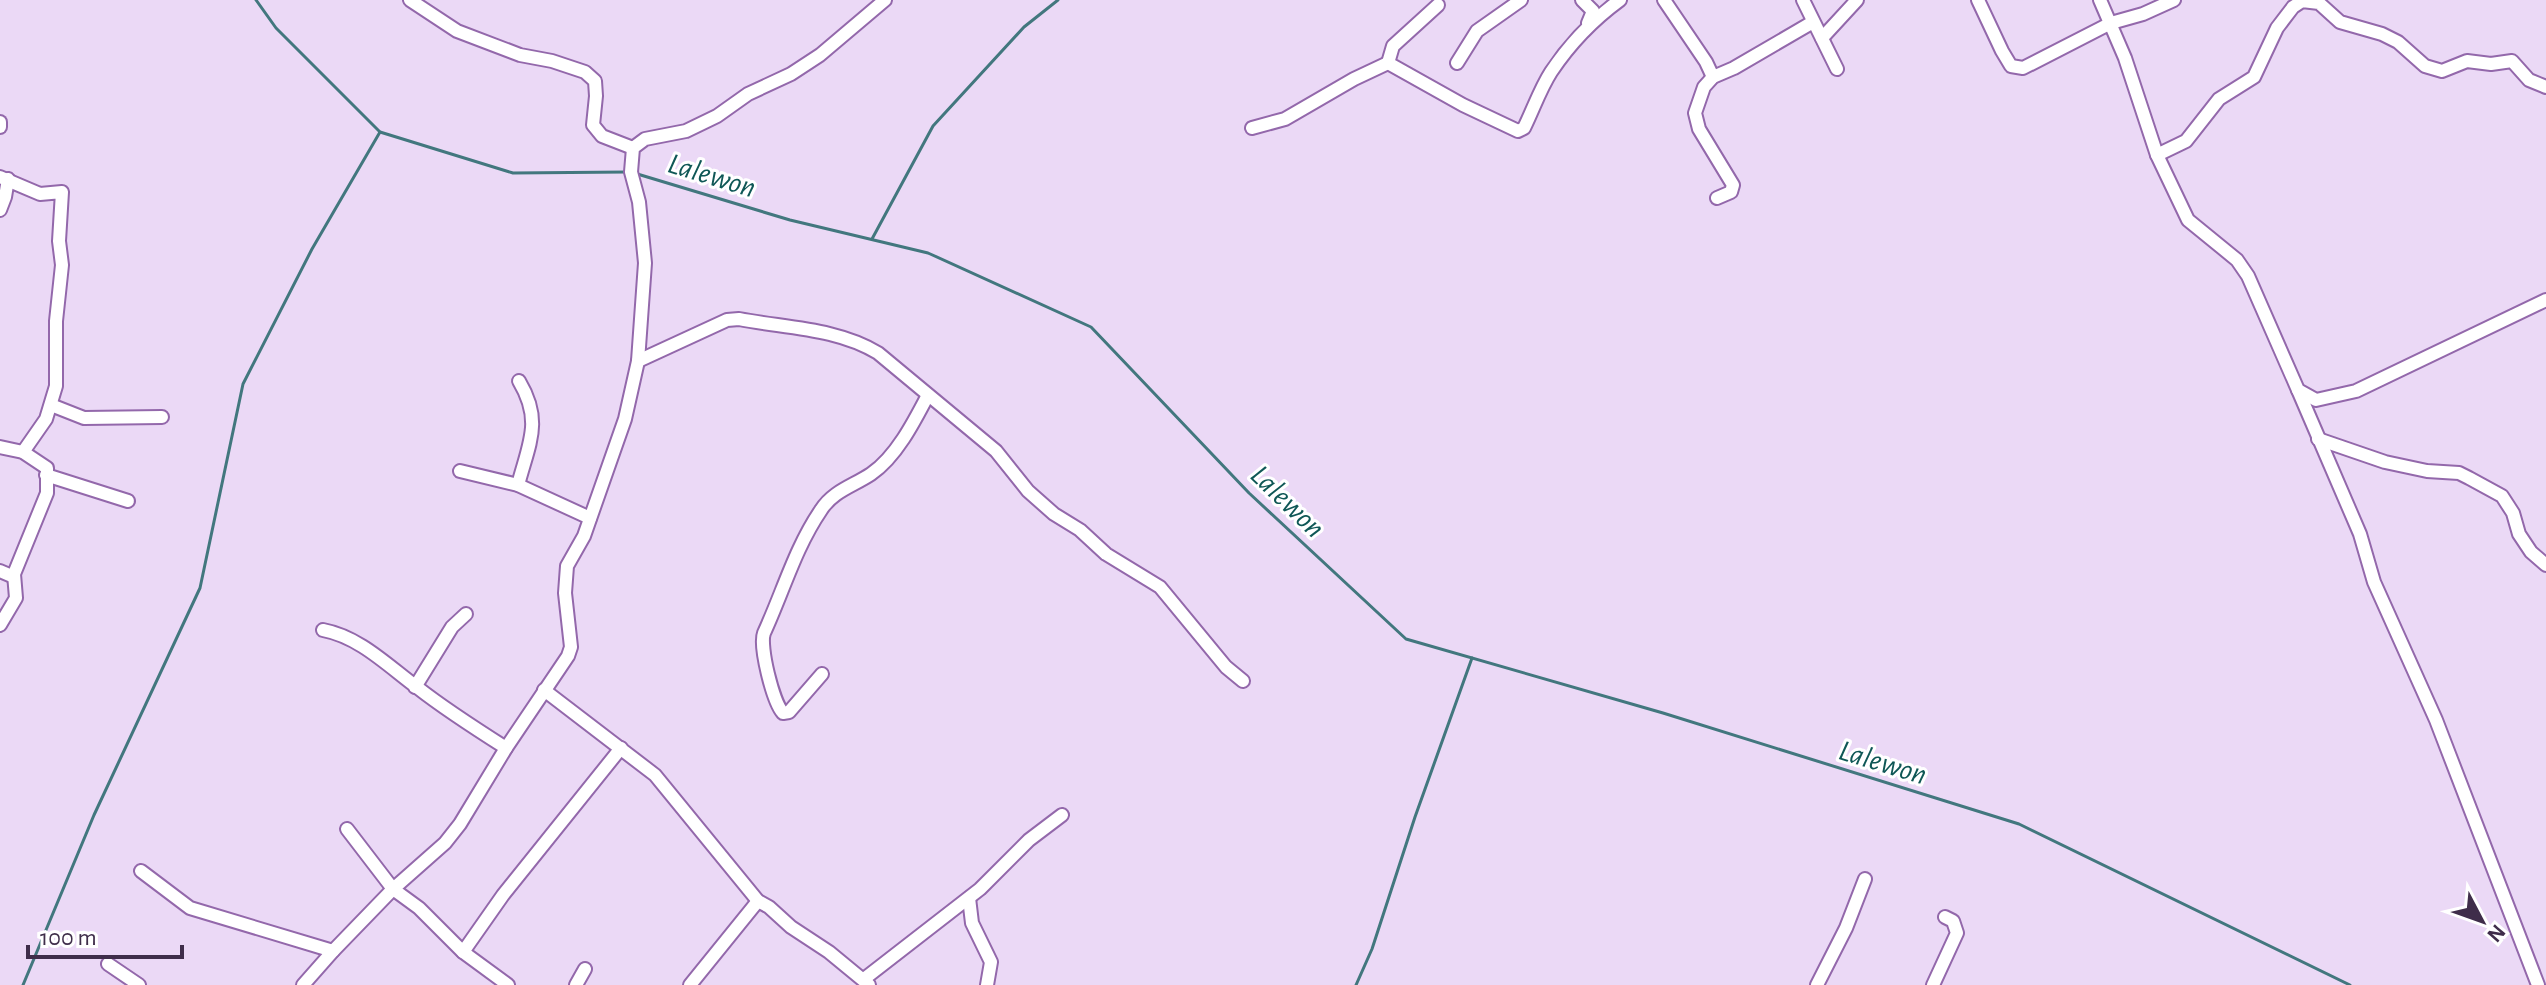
<svg xmlns="http://www.w3.org/2000/svg" width="2546" height="985" font-family="'Alegreya Sans',sans-serif">
  <style>
    .lines { fill: none; stroke-linecap: round; stroke-linejoin: round }
    .stream { stroke: #42777e; stroke-width: 3 }
    .minor-casing { stroke: #9368ab; stroke-width: 16 }
    .minor { stroke: #fff; stroke-width: 12 }
    .labels { text-anchor: middle; stroke-width: 6; stroke-linejoin: round; paint-order: stroke }
    .water-label { font-size: 30px; font-style: italic; fill: #0f5756; stroke: #fff }
  </style>
  <rect width="100%" height="100%" fill="#ebd9f6"/>
  <g class="lines">
    <!-- stream -->
    <g class="stream">
      <polyline points="256,0 276,28 380,132 513,173 627,172"/>
      <polyline points="634,173 790,220 928,253 1091,327 1249,493 1406,639 1663,713 2019,824 2350,985"/>
      <polyline points="872,239 933,126 1024,27 1058,0"/>
      <polyline points="23,985 94,815 200,588 243,384 312,249 380,132"/>
      <polyline points="1356,985 1372,949 1415,817 1472,658"/>
    </g>
    <defs>
      <g id="minor">
        <polyline points="410,0 457,31 520,55 552,61 585,72 595,81 596,96 593,125 602,136 633,148"/>
        <polyline points="1582,0 1593,11 1588,23"/>
        <polyline points="1664,0 1706,62 1713,77"/>
        <polyline points="1803,0 1837,69"/>
        <polyline points="1978,0 2002,51 2011,66 2023,68 2111,23 2143,14 2174,0"/>
        <polyline points="2100,0 2125,58 2157,155 2188,220 2237,260 2248,276 2298,390 2316,400 2356,391 2546,300"/>
        <path d="M1438,5L1393,46L1388,63L1463,105L1518,131L1524,128C1533,110 1540,89 1551,72C1569,45 1594,19 1620,0"/>
        <polyline points="1822,38 1857,0"/>
        <polyline points="1457,63 1477,31 1521,0"/>
        <polyline points="0,122 0,127"/>
        <polyline points="1252,128 1285,119 1354,79 1388,63"/>
        <polyline points="2157,155 2186,141 2219,99 2254,77 2277,28 2293,7 2302,1 2319,3 2340,22 2382,34 2398,42 2425,66 2442,71 2467,61 2491,64 2512,61 2529,80 2546,87"/>
        <polyline points="0,177 40,194 62,192 59,241 62,265 56,321 56,386 46,419 23,452"/>
        <polyline points="1717,198 1731,192 1733,185 1699,129 1695,113 1704,87 1713,77 1734,68 1813,22"/>
        <polyline points="0,210 5,197 8,179"/>
        <path d="M638,361L727,320L739,319C785,328 837,328 878,353L996,451L1028,491L1054,514L1080,530L1106,554L1160,587L1226,667L1243,681"/>
        <polyline points="2298,390 2360,534 2374,582 2436,720 2538,985"/>
        <polyline points="51,405 84,418 162,417"/>
        <polyline points="2318,439 2385,462 2427,471 2459,473 2469,478 2502,496 2513,513 2519,534 2531,552 2546,565"/>
        <polyline points="0,447 23,452 47,468 47,493 14,574 16,598 0,625"/>
        <polyline points="460,471 518,485 590,518"/>
        <polyline points="46,475 128,501"/>
        <path d="M518,485C529,443 543,421 519,381"/>
        <polyline points="0,571 14,577 14,574"/>
        <path d="M323,630C360,637 388,666 418,688C446,710 476,729 506,748"/>
        <path d="M822,674L789,712L783,713C773,702 759,646 764,633C783,592 795,548 821,510C833,491 853,486 871,474C896,457 914,422 928,395"/>
        <polyline points="415,687 452,627 466,614"/>
        <polyline points="544,690 655,775 758,901 769,907 791,927 829,952 869,985"/>
        <polyline points="347,829 393,889 419,908 463,952 508,985"/>
        <polyline points="141,871 190,908 333,951"/>
        <polyline points="969,898 972,923 991,962 987,985"/>
        <polyline points="463,952 503,895 621,748"/>
        <polyline points="108,964 139,985"/>
        <polyline points="864,979 980,889 1029,840 1062,815"/>
        <polyline points="303,985 333,951 393,889 445,843 460,824 506,748 568,656 571,647 565,593 567,566 584,536 625,419 638,361 645,263 639,202 631,172 633,148 645,139 686,131 717,116 748,94 791,74 820,55 885,0"/>
        <polyline points="576,985 585,969"/>
        <polyline points="690,985 758,901"/>
        <polyline points="1817,985 1846,928 1865,879"/>
        <polyline points="1933,985 1957,933 1953,921 1945,917"/>
      </g>
    </defs>
    <!-- minor casing -->
    <use href="#minor" class="minor-casing"/>
    <!-- minor -->
    <use href="#minor" class="minor"/>
  </g>
  <g class="labels">
    <!-- water labels -->
    <g class="water-label">
      <text transform="translate(712 175) rotate(17)" y="10">Lalewon</text>
      <text transform="translate(1288 501) rotate(44)" y="10">Lalewon</text>
      <text transform="translate(1883 762) rotate(17)" y="10">Lalewon</text>
    </g>
  </g>
  <!-- north arrow -->
  <g transform="translate(2482 921) rotate(131)" stroke="#ffffff" stroke-width="6" paint-order="stroke">
  <path d="M0-6L14 30L0 20L-14 30Z" fill="#3f2d4a"/>
  <text y="-12" font-size="22" font-weight="bold" text-anchor="middle" fill="#3f2d4a">N</text>
  </g>
  <!-- scale -->
  <path d="M28 945v12h154v-12" fill="none" stroke="#3f2d4a" stroke-width="4"/>
  <text x="40" y="945" font-size="24" fill="#3f2d4a" stroke="#ffffff" stroke-width="6" paint-order="stroke">100 m</text>
</svg>
